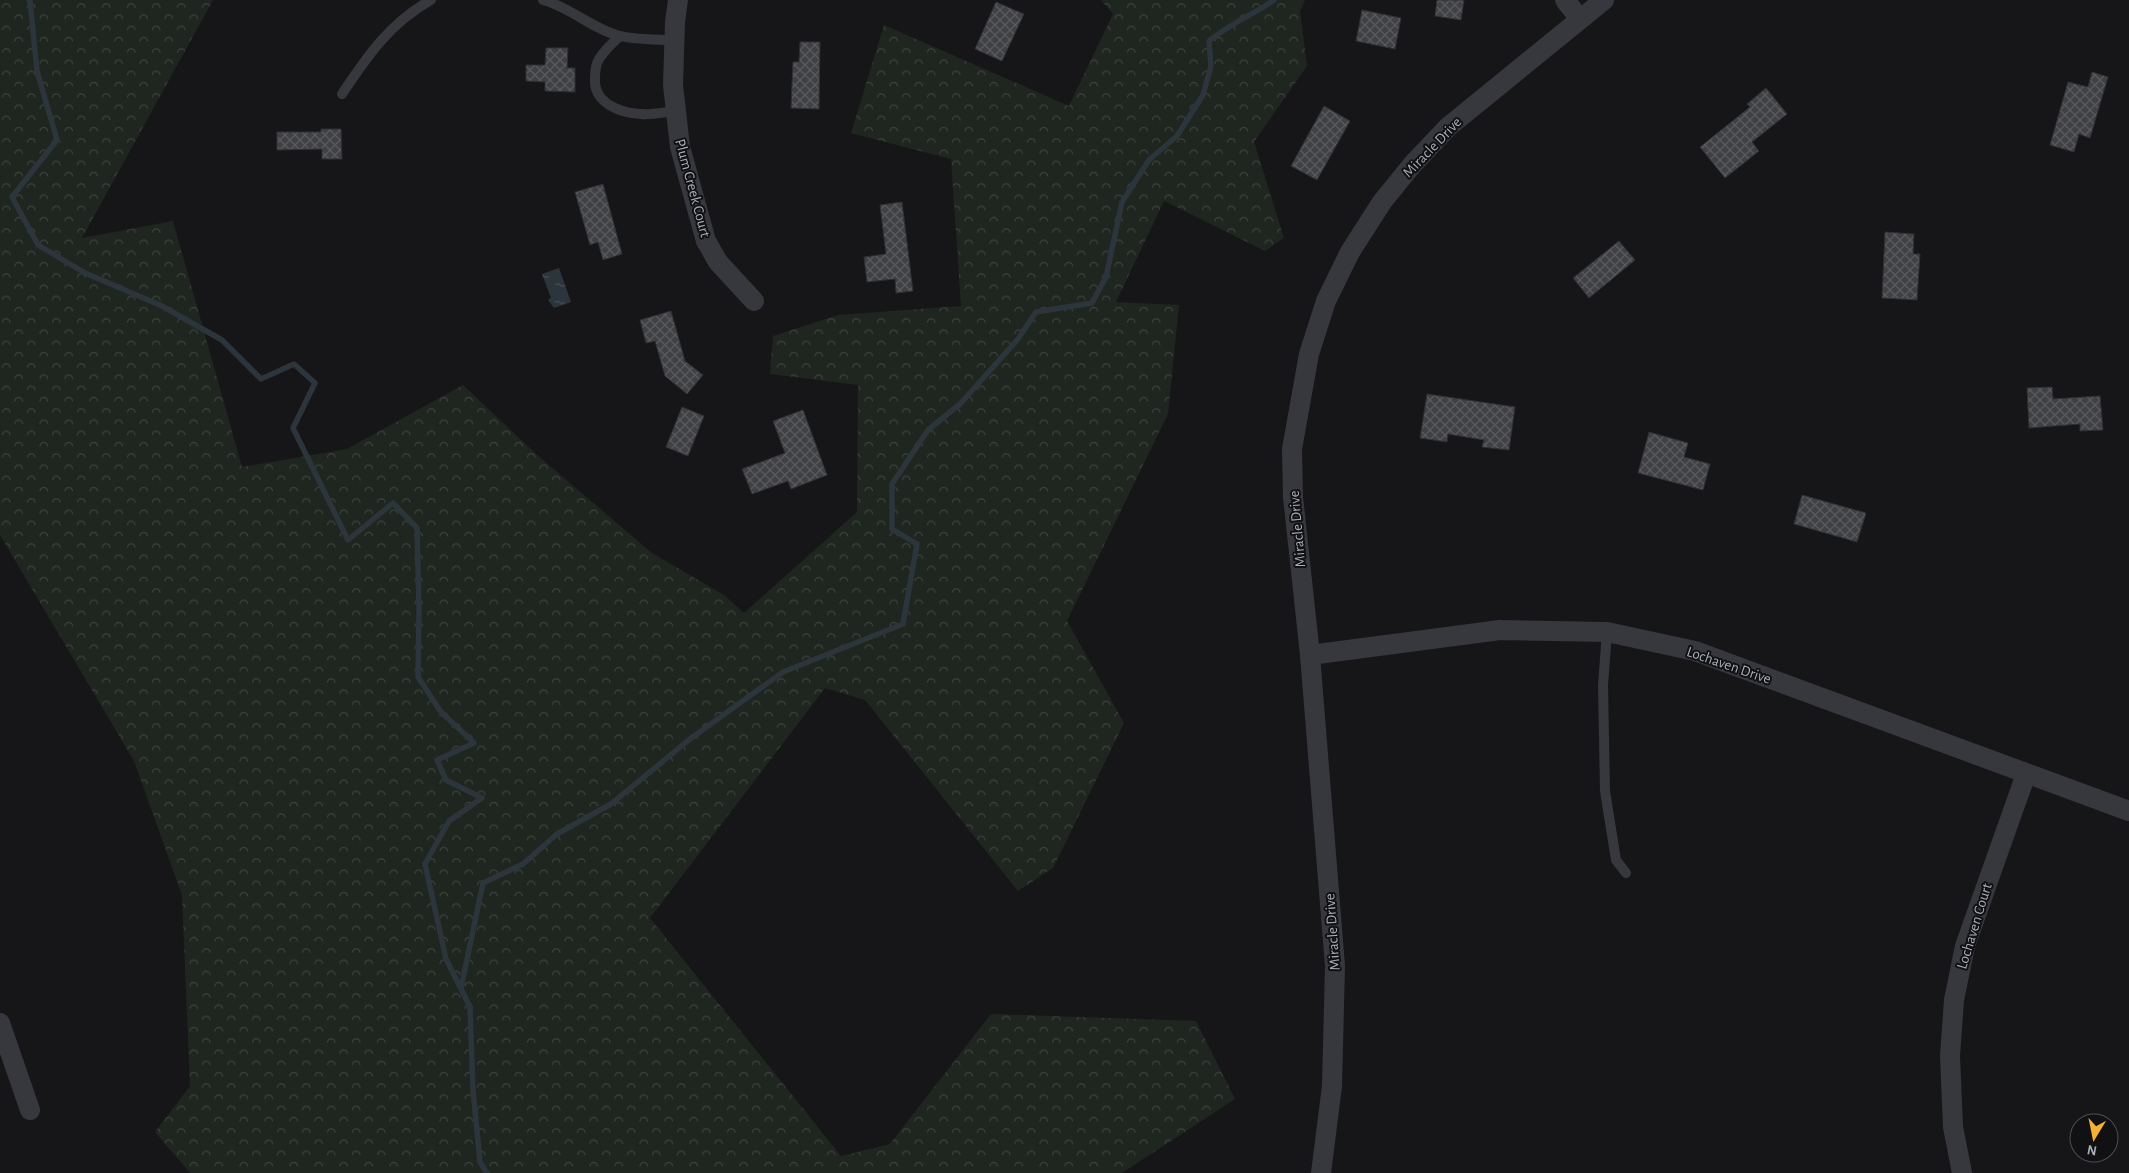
<svg xmlns="http://www.w3.org/2000/svg" width="2129" height="1173" font-family="'Alegreya Sans',sans-serif">
  <style>
    .forest { fill: url(#forest-crowns) }
    .water { fill: url(#water-ripples) }
    .lines { fill: none; stroke-linecap: round; stroke-linejoin: round }
    .stream { stroke: #2c353c; stroke-width: 5.5 }
    .building { fill: url(#building-cross-hatch); stroke: #303034 }
    .service { stroke: #37383d; stroke-width: 10 }
    .minor { stroke: #37383d; stroke-width: 20 }
    .labels { text-anchor: middle; stroke-width: 4; stroke-linejoin: round; paint-order: stroke }
    .street-label { font-size: 15px; fill: #a8adb8; stroke: #111113 }
  </style>
  <defs>
    <pattern id="forest-crowns" width="20" height="18" patternUnits="userSpaceOnUse" patternTransform="scale(1.25)"><rect width="20" height="18" fill="#1e261f"/><path d="M2 6a3 3 0 1 1 6 0M12 15a3 3 0 1 1 6 0" fill="none" stroke="#3c433d"/></pattern>
    <pattern id="water-ripples" width="26" height="14" patternUnits="userSpaceOnUse" patternTransform="scale(1.25)"><rect width="26" height="14" fill="#2c353c"/><path d="M2 4q2-2 4 0t4 0M15 11q2-2 4 0t4 0" fill="none" stroke="#485056"/></pattern>
    <pattern id="building-cross-hatch" width="8" height="8" patternUnits="userSpaceOnUse" patternTransform="scale(1.25)"><rect width="8" height="8" fill="#404145"/><path d="M0 0l8 8M0 8l8-8" fill="none" stroke="#595a5e"/></pattern>
  </defs>
  <rect width="100%" height="100%" fill="#161618"/>
  <!-- forest -->
  <polygon class="forest" points="0,0 213,0 82,238 173,221 242,467 347,449 463,385 536,454 652,553 724,595 744,613 857,512 858,385 770,374 773,336 838,315 961,306 951,159 851,133 884,25 1069,106 1113,14 1101,0 1305,0 1300,11 1307,66 1254,142 1284,238 1265,251 1164,201 1116,302 1179,305 1168,414 1067,621 1124,723 1053,868 1018,891 865,700 825,688 650,918 841,1156 890,1144 991,1014 1196,1021 1235,1099 1122,1173 190,1173 155,1132 190,1086 182,895 134,761 0,535"/>
  <!-- water -->
  <polygon class="water" points="559,268 571,302 554,308 548,300 551,298 542,274"/>
  <g class="lines">
    <!-- stream -->
    <g class="stream">
      <polyline points="29,0 30,1 37,71 57,140 12,197 38,245 85,273 160,305 222,340 261,379 294,364 315,383 293,428 348,540 393,503 417,528 419,609 418,677 441,712 474,743 437,760 446,780 482,798 449,821 425,864 446,959 470,1007 473,1090 480,1162 487,1173"/>
      <path d="M461,988L483,883L523,864L557,834L611,804L690,739L783,672L903,624L917,544L892,529V484L928,430L960,404L1018,339L1036,312L1092,303L1106,277L1122,202L1149,160L1177,136L1203,95L1211,66L1209,41C1229,24 1253,15 1274,0"/>
    </g>
  </g>
  <!-- building -->
  <g class="building">
    <polygon points="1437,0 1464,0 1461,20 1435,16"/>
    <polygon points="996,2 1024,14 1002,61 975,49"/>
    <polygon points="1362,10 1401,18 1395,49 1356,41"/>
    <polygon points="800,42 820,42 819,109 791,108 793,62 799,62"/>
    <polygon points="546,48 568,48 567,68 575,68 575,92 545,91 545,82 526,81 526,65 545,65"/>
    <polygon points="2092,72 2108,77 2090,138 2079,134 2074,152 2050,145 2068,82 2088,87"/>
    <polygon points="1766,88 1787,114 1752,142 1759,151 1725,178 1700,147 1750,107 1747,104"/>
    <polygon points="1324,106 1350,121 1317,180 1291,166"/>
    <polygon points="321,129 341,129 342,159 322,159 322,149 277,150 277,132 321,132"/>
    <polygon points="603,184 622,254 603,260 598,242 590,245 575,192"/>
    <polygon points="902,202 913,291 896,293 895,279 867,282 864,257 886,254 880,205"/>
    <polygon points="1885,232 1914,234 1913,254 1920,254 1917,300 1882,298"/>
    <polygon points="1619,241 1635,260 1589,298 1573,278"/>
    <polygon points="671,311 685,361 703,375 687,394 665,376 655,341 646,343 640,320"/>
    <polygon points="2052,387 2053,399 2100,396 2103,430 2080,431 2080,424 2029,428 2027,388"/>
    <polygon points="1427,394 1515,407 1509,450 1482,447 1484,440 1448,434 1447,442 1420,438"/>
    <polygon points="682,407 704,416 688,456 666,447"/>
    <polygon points="803,410 827,475 791,489 788,481 752,494 742,469 785,453 773,421"/>
    <polygon points="1649,432 1688,443 1684,457 1710,464 1703,490 1638,473"/>
    <polygon points="1802,495 1866,513 1857,542 1794,524"/>
  </g>
  <g class="lines">
    <!-- service -->
    <g class="service">
      <path d="M543,0C570,7 592,29 620,36C637,40 657,39 674,41"/>
      <path d="M620,36C612,43 605,50 599,59C596,64 595,72 595,78C593,103 620,113 641,114C652,115 665,112 676,111"/>
      <path d="M342,94C368,55 390,23 431,0"/>
      <polyline points="1607,632 1603,685 1605,791 1616,860 1626,873"/>
    </g>
    <!-- minor -->
    <g class="minor">
      <polyline points="678,0 675,22 673,85 680,147 706,241 718,262 754,301"/>
      <polyline points="1565,0 1580,19"/>
      <polyline points="1310,655 1500,630 1607,632 1695,651 2129,811"/>
      <polyline points="0,1023 30,1110"/>
      <polyline points="1321,1173 1332,1086 1335,966 1310,655 1293,497 1292,449 1309,354 1326,301 1350,252 1382,202 1412,165 1448,127 1604,0"/>
      <polyline points="1962,1173 1953,1127 1950,1056 1954,1000 1965,946 2026,774"/>
    </g>
  </g>
  <g class="labels">
    <!-- street labels -->
    <g class="street-label">
      <text transform="translate(1432 147) rotate(-46)" y="5">Miracle Drive</text>
      <text transform="translate(693 188) rotate(75)" y="5">Plum Creek Court</text>
      <text transform="translate(1297 529) rotate(-95)" y="5">Miracle Drive</text>
      <text transform="translate(1729 665) rotate(19)" y="5">Lochaven Drive</text>
      <text transform="translate(1974 926) rotate(-73)" y="5">Lochaven Court</text>
      <text transform="translate(1332 932) rotate(-94)" y="5">Miracle Drive</text>
    </g>
  </g>
  <!-- north arrow -->
  <g transform="translate(2094 1138) rotate(190)"><circle r="24" fill="#111113" stroke="#4d4f55"/>
  <path d="M0-4L9 19L0 12L-9 19Z" fill="#f2b134"/>
  <text y="-8" font-size="14" font-weight="bold" text-anchor="middle" fill="#a8adb8">N</text>
  </g>
</svg>
